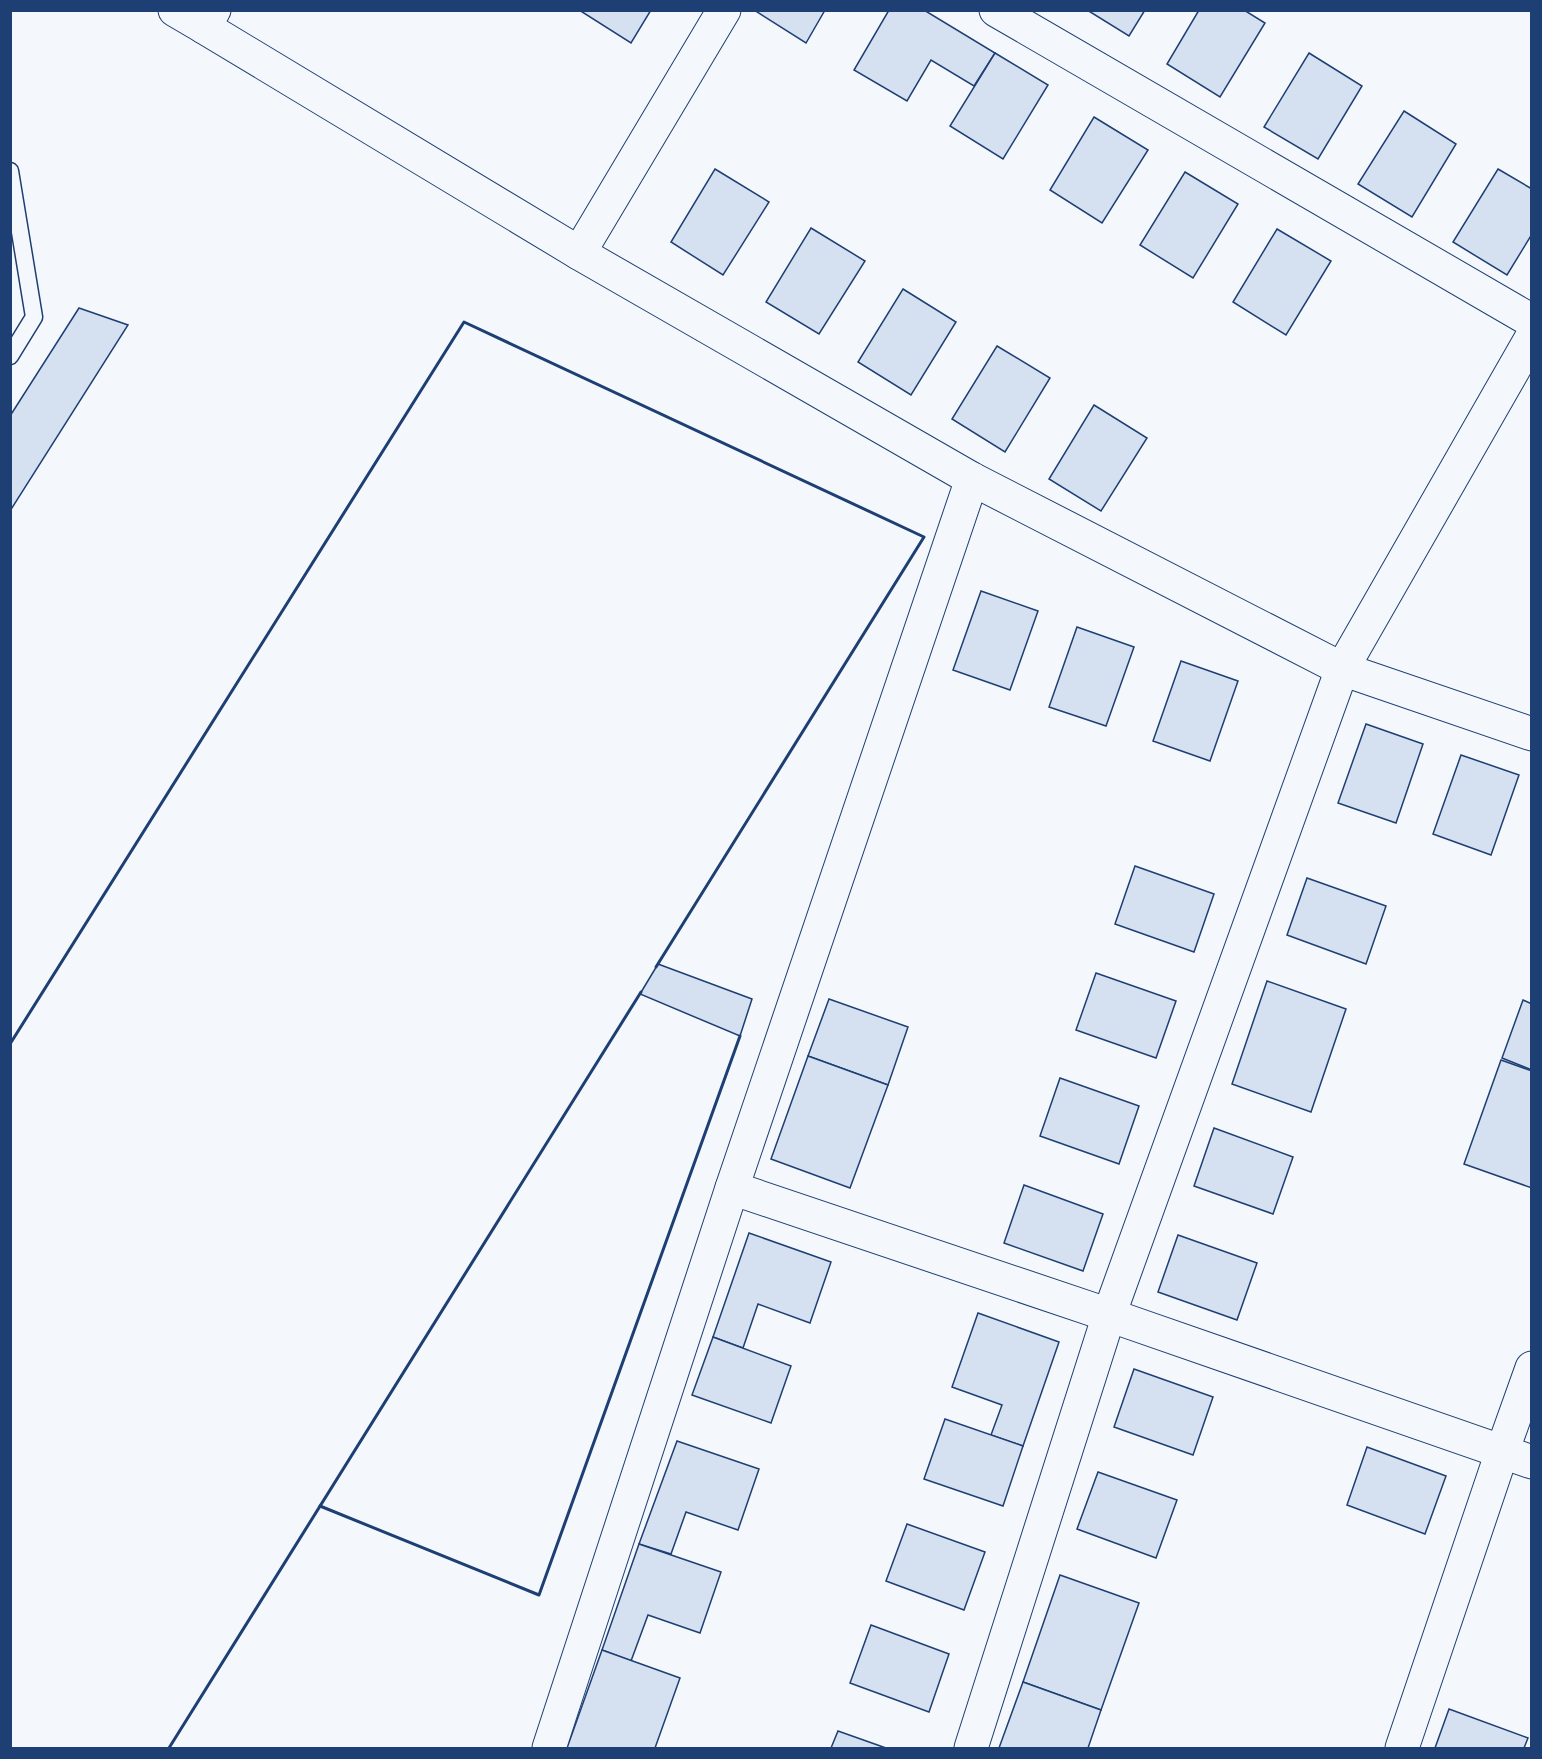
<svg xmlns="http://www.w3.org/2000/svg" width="1542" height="1759" font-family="'Libre Baskerville',serif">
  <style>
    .building { fill: #d5e0f0; stroke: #1d3f73; stroke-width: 1.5 }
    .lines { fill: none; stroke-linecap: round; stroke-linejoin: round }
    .service-casing { stroke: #1d3f73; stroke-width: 19 }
    .minor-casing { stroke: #1d3f73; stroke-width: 35 }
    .service { stroke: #f4f7fb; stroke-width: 16 }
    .minor { stroke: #f4f7fb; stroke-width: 33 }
    .wall { stroke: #1d3f73; stroke-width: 3 }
  </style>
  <rect width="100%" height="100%" fill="#f4f7fb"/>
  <!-- building -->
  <g class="building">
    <polygon points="579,10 651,10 631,43"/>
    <polygon points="754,10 825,10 806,43"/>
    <polygon points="889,10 924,10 995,53 974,86 931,60 907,101 854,70"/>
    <polygon points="1087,10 1145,10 1129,36"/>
    <polygon points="1199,10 1244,10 1265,23 1220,97 1167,64"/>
    <polygon points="995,53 1048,85 1003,159 950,126"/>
    <polygon points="1309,53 1362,86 1318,159 1264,127"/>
    <polygon points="1404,111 1456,144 1412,217 1358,184"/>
    <polygon points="1094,117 1148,150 1102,223 1050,190"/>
    <polygon points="715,169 769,202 723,275 671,242"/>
    <polygon points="1498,169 1532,189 1532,234 1507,275 1453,242"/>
    <polygon points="1185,172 1238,204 1193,278 1140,245"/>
    <polygon points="811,228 865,261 819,334 766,302"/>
    <polygon points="1277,229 1331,261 1286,335 1233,302"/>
    <polygon points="903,289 956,322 911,395 858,362"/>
    <polygon points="79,308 128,325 10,511 10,416"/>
    <polygon points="997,346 1050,378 1005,452 952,419"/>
    <polygon points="1094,405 1147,438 1101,511 1049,479"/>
    <polygon points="981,591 1038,611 1010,690 953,670"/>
    <polygon points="1077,627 1134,647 1106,726 1049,707"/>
    <polygon points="1181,661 1238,681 1210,761 1153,741"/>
    <polygon points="1366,724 1423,744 1396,823 1338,803"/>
    <polygon points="1461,755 1519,775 1491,855 1433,834"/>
    <polygon points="1135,866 1214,894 1194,952 1115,924"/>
    <polygon points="1307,878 1386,906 1366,964 1287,935"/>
    <polygon points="658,964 752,999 740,1036 640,994"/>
    <polygon points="1096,973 1176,1001 1156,1058 1076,1030"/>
    <polygon points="1267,981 1346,1009 1311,1112 1232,1084"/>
    <polygon points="829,999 908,1027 888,1085 808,1056"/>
    <polygon points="1523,1000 1532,1004 1532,1070 1502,1058"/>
    <polygon points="808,1056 888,1085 850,1188 771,1159"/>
    <polygon points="1501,1060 1532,1071 1532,1188 1464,1164"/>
    <polygon points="1060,1078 1139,1106 1119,1164 1040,1136"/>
    <polygon points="1214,1128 1293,1157 1273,1214 1194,1186"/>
    <polygon points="1024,1185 1103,1214 1083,1271 1004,1243"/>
    <polygon points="749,1233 831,1262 810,1323 758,1304 743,1348 713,1337"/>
    <polygon points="1178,1235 1257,1263 1237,1320 1158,1292"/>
    <polygon points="978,1313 1059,1342 1023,1446 991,1435 1002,1405 952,1387"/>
    <polygon points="713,1337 791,1366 771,1423 692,1395"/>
    <polygon points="1134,1369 1213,1397 1193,1455 1114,1427"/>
    <polygon points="945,1419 1023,1446 1003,1506 924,1479"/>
    <polygon points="677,1441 759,1469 738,1530 686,1512 671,1554 639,1544"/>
    <polygon points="1367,1447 1446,1476 1425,1534 1347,1505"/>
    <polygon points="1098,1472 1177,1500 1156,1558 1077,1529"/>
    <polygon points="907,1524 985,1552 964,1610 886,1581"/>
    <polygon points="639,1544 721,1572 700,1633 648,1615 631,1661 602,1650"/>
    <polygon points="1060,1575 1139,1603 1101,1710 1023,1682"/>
    <polygon points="871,1625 949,1654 929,1712 850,1683"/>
    <polygon points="602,1650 680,1678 655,1748 567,1748"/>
    <polygon points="1023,1682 1101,1710 1088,1748 999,1748"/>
    <polygon points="1449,1709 1528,1738 1524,1748 1435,1748"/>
    <polygon points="838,1731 886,1748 831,1748"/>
  </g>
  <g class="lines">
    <defs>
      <polyline id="service" points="10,171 34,317 10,356"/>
      <g id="minor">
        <polyline points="175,10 204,27"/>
        <polyline points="214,10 204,27 579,253 972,479 1342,669 1532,734"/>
        <polyline points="996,10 1532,321"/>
        <polyline points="579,253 724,10"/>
        <polyline points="732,1188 1109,1315 1532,1462"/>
        <polyline points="549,1748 732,1188 972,479"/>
        <polyline points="971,1748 1109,1315 1342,669 1532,337"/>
        <polyline points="1402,1748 1502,1452 1532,1368"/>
      </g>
    </defs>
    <!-- service casing -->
    <use href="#service" class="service-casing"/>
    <!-- minor casing -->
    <use href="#minor" class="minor-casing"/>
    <!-- service -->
    <use href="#service" class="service"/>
    <!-- minor -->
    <use href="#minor" class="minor"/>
    <!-- wall -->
    <g class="wall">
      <polyline points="10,1044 464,322 924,537 656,967"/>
      <polyline points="320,1506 539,1595 740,1036"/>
      <polyline points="169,1748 641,992"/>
    </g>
  </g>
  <!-- border -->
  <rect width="1542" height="1759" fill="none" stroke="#1d3f73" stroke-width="24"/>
</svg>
